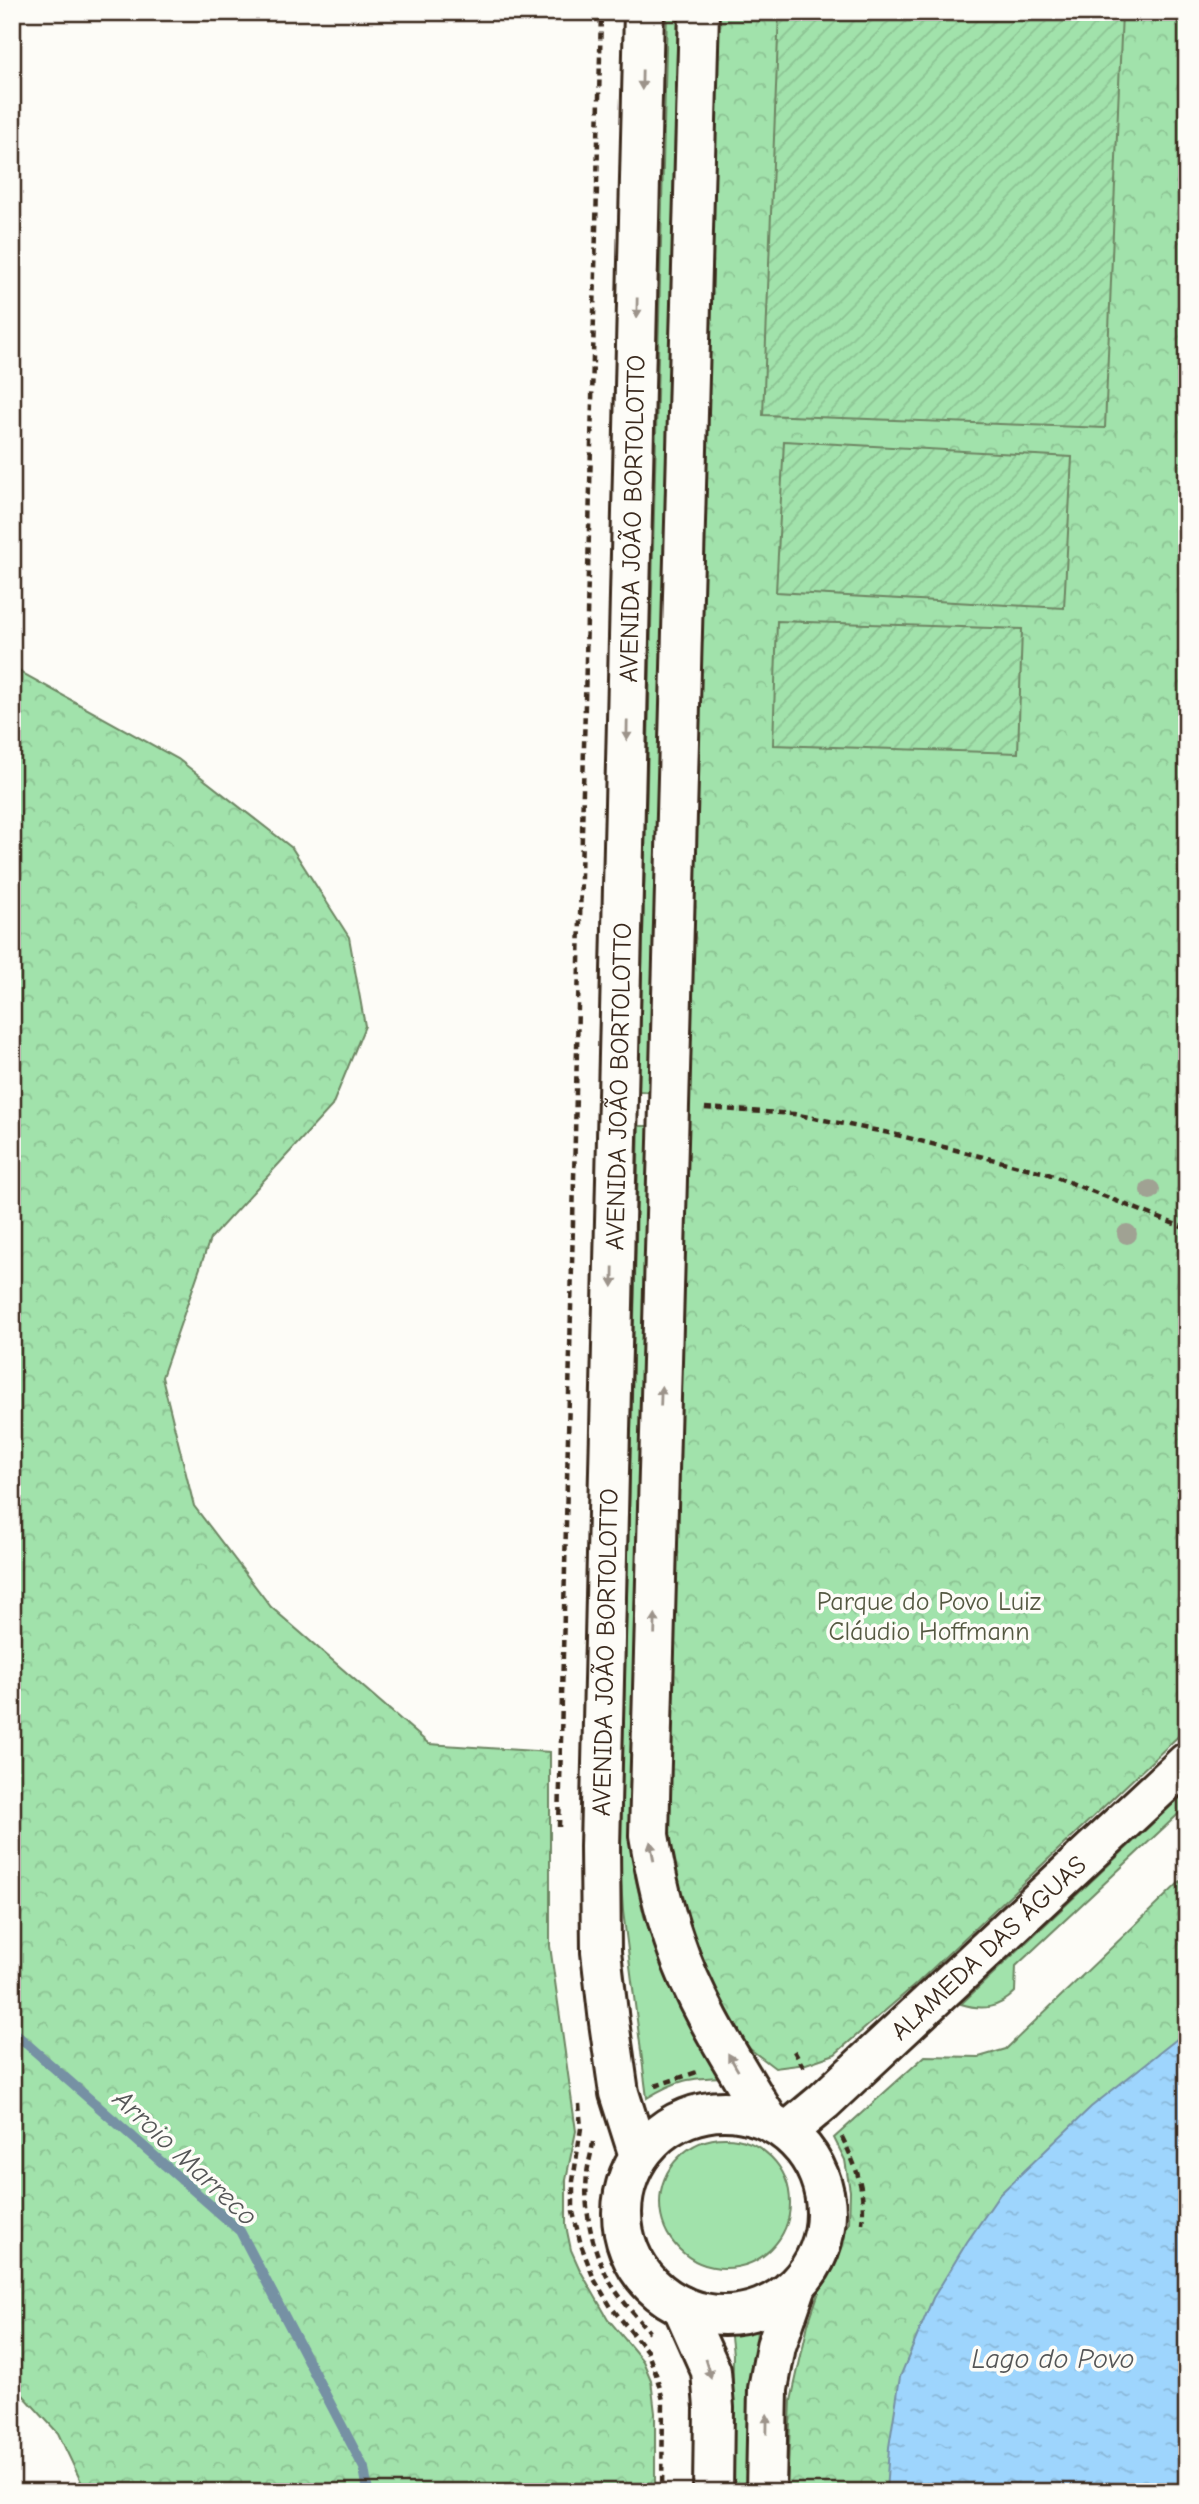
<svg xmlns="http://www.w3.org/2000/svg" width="1199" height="2504" font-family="'Comic Neue',sans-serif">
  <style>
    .grass { fill: #a1e2ab; stroke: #6e8664; stroke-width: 2 }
    .forest { fill: url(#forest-crowns); stroke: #6e8664; stroke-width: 2 }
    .garden { fill: url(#garden-furrows); stroke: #6e8664; stroke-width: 2 }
    .water { fill: url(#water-ripples); stroke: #7691a4; stroke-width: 2 }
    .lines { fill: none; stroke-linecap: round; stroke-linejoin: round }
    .stream { stroke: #7691a4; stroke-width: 10 }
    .street-casing { stroke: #3b2a1e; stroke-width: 44 }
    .path { stroke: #3b2a1e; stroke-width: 4.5; stroke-dasharray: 7 5; stroke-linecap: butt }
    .street { stroke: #fdfcf7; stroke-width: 38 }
    .tree { fill: #a0a293 }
    .oneway { fill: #9c938a }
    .labels { text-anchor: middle; stroke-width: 7; stroke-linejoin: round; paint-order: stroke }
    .street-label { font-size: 26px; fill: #3b2a1e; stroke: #fdfcf7 }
    .park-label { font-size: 26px; fill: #545841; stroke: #fdfcf7 }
    .water-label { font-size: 28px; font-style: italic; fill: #545556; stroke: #fdfcf7 }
  </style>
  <defs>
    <pattern id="forest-crowns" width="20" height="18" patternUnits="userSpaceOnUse" patternTransform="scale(1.75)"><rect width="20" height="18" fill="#a1e2ab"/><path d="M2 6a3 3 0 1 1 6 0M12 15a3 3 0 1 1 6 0" fill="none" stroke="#8cc293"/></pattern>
    <pattern id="garden-furrows" width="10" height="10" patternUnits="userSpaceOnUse" patternTransform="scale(1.75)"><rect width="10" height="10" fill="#a1e2ab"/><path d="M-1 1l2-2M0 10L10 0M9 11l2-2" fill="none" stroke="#8cc293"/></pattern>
    <pattern id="water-ripples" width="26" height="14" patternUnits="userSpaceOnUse" patternTransform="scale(1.75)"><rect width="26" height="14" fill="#9ed5fd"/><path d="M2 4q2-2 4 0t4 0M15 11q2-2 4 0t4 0" fill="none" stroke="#89b7d8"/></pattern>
  </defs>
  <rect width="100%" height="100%" fill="#fdfcf7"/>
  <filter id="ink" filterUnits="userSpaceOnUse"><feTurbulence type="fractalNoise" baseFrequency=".0143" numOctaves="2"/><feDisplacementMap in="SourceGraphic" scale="14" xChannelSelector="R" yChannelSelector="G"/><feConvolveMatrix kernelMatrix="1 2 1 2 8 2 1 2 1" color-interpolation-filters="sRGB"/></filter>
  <g filter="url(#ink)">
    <!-- grass -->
    <g class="grass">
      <polygon points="667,12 678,12 651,1092 639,1091"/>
      <path d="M639,1126H651L631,1793L635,1876L644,1916L676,1999L725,2077C690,2078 678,2079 647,2098L623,1911L620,1865Z"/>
      <path d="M1187,1791V1806L1016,1966L1015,1992C999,2008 983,2011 961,2004Z"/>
      <circle cx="725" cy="2203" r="65"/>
      <polygon points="757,2322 751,2492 732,2492 733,2354 730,2328 745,2327"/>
    </g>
    <!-- forest -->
    <g class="forest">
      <polygon points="719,12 1187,12 1187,1728 915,1985 835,2054 806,2064 775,2068 750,2049 732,2027 702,1972 677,1901 666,1829 701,541"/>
      <polygon points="12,664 24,674 178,759 292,848 349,937 365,1026 332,1106 210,1239 162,1377 194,1506 271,1607 429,1744 550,1752 550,1946 576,2131 566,2179 566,2226 571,2250 580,2270 608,2319 643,2361 651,2380 655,2413 655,2492 86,2492 58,2433 12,2383"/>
      <polygon points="1187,1875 1187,2492 787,2492 791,2401 808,2324 823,2280 849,2223 850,2191 845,2160 834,2138 925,2056 979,2057 1006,2049"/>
    </g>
    <!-- garden -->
    <g class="garden">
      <polygon points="779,12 1122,12 1105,428 763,415"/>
      <polygon points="784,441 1072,457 1064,608 776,592"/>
      <polygon points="777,621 1022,629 1018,753 773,745"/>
    </g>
    <!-- water -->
    <polygon class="water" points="1187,2031 1187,2492 886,2492 889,2447 900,2377 933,2298 967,2242 1000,2194 1091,2107"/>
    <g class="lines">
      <!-- stream -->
      <polyline class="stream" points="12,2031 240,2231 364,2468 368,2492"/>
      <defs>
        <g id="street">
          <path d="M699,12L649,1835C655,1871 662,1905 674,1940C695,2004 733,2062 768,2120"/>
          <circle cx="724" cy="2213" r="102"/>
          <path id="s1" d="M787,2132L823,2102L1187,1762"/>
          <path id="s2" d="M639,2156L619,2093L609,2022L601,1952L600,1847L644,12"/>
          <polyline points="682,2306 711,2371 714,2408 713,2492"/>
          <polyline points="766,2492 768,2389 776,2346 797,2285"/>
        </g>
      </defs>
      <!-- street casing -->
      <use href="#street" class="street-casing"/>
      <!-- path -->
      <g class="path">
        <polyline points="705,1108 794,1114 889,1133 1046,1173 1187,1229"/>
        <polyline points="559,1827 601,12"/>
        <polyline points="794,2051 804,2068"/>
        <polyline points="655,2086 697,2072"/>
        <polyline points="579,2104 581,2128 573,2181 573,2212 581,2245 594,2279 611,2307 647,2351 656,2374 663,2400 662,2492"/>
        <path d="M842,2137C856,2166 866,2190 862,2223"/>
        <path d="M593,2142C592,2152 588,2163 587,2174C583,2216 595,2265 621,2298C630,2310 640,2321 649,2332"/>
      </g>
      <!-- street -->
      <use href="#street" class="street"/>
    </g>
    <!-- trees -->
    <g class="tree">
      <circle cx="1150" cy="1190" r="10"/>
      <circle cx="1127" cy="1234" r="10"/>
    </g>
    <!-- one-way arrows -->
    <defs><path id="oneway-solid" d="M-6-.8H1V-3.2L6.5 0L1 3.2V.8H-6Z" transform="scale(1.75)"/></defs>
    <g class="oneway">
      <use href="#oneway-solid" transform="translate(642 80) rotate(91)"/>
      <use href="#oneway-solid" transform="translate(637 308) rotate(91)"/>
      <use href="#oneway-solid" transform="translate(627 731) rotate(91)"/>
      <use href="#oneway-solid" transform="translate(613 1277) rotate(91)"/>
      <use href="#oneway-solid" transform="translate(661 1396) rotate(-88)"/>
      <use href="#oneway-solid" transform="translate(655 1624) rotate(-88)"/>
      <use href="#oneway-solid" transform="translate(652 1851) rotate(-100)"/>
      <use href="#oneway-solid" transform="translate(733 2062) rotate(-120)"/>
      <use href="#oneway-solid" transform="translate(708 2369) rotate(73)"/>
      <use href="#oneway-solid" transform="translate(767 2424) rotate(-89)"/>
    </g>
  </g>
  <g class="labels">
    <!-- street labels -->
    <g class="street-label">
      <text dy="9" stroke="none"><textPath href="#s2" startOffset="1642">AVENIDA JOÃO BORTOLOTTO</textPath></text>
      <text dy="9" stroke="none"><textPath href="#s2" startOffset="1074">AVENIDA JOÃO BORTOLOTTO</textPath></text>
      <text dy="9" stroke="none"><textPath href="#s2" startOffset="508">AVENIDA JOÃO BORTOLOTTO</textPath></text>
      <text dy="9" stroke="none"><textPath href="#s1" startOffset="273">ALAMEDA DAS ÁGUAS</textPath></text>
    </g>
    <!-- park labels -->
    <g class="park-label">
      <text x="929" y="1610">Parque do Povo Luiz<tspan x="929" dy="30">Cláudio Hoffmann</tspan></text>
    </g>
    <!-- water labels -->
    <g class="water-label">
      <text transform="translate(186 2157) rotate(43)" y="10">Arroio Marreco</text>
      <text x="1053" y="2368">Lago do Povo</text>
    </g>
  </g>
  <!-- margin -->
  <rect width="1199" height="2504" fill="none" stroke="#fdfcf7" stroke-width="42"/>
  <rect x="21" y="21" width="1157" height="2462" fill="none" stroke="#3b2a1e" stroke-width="2.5" filter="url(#ink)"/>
</svg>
